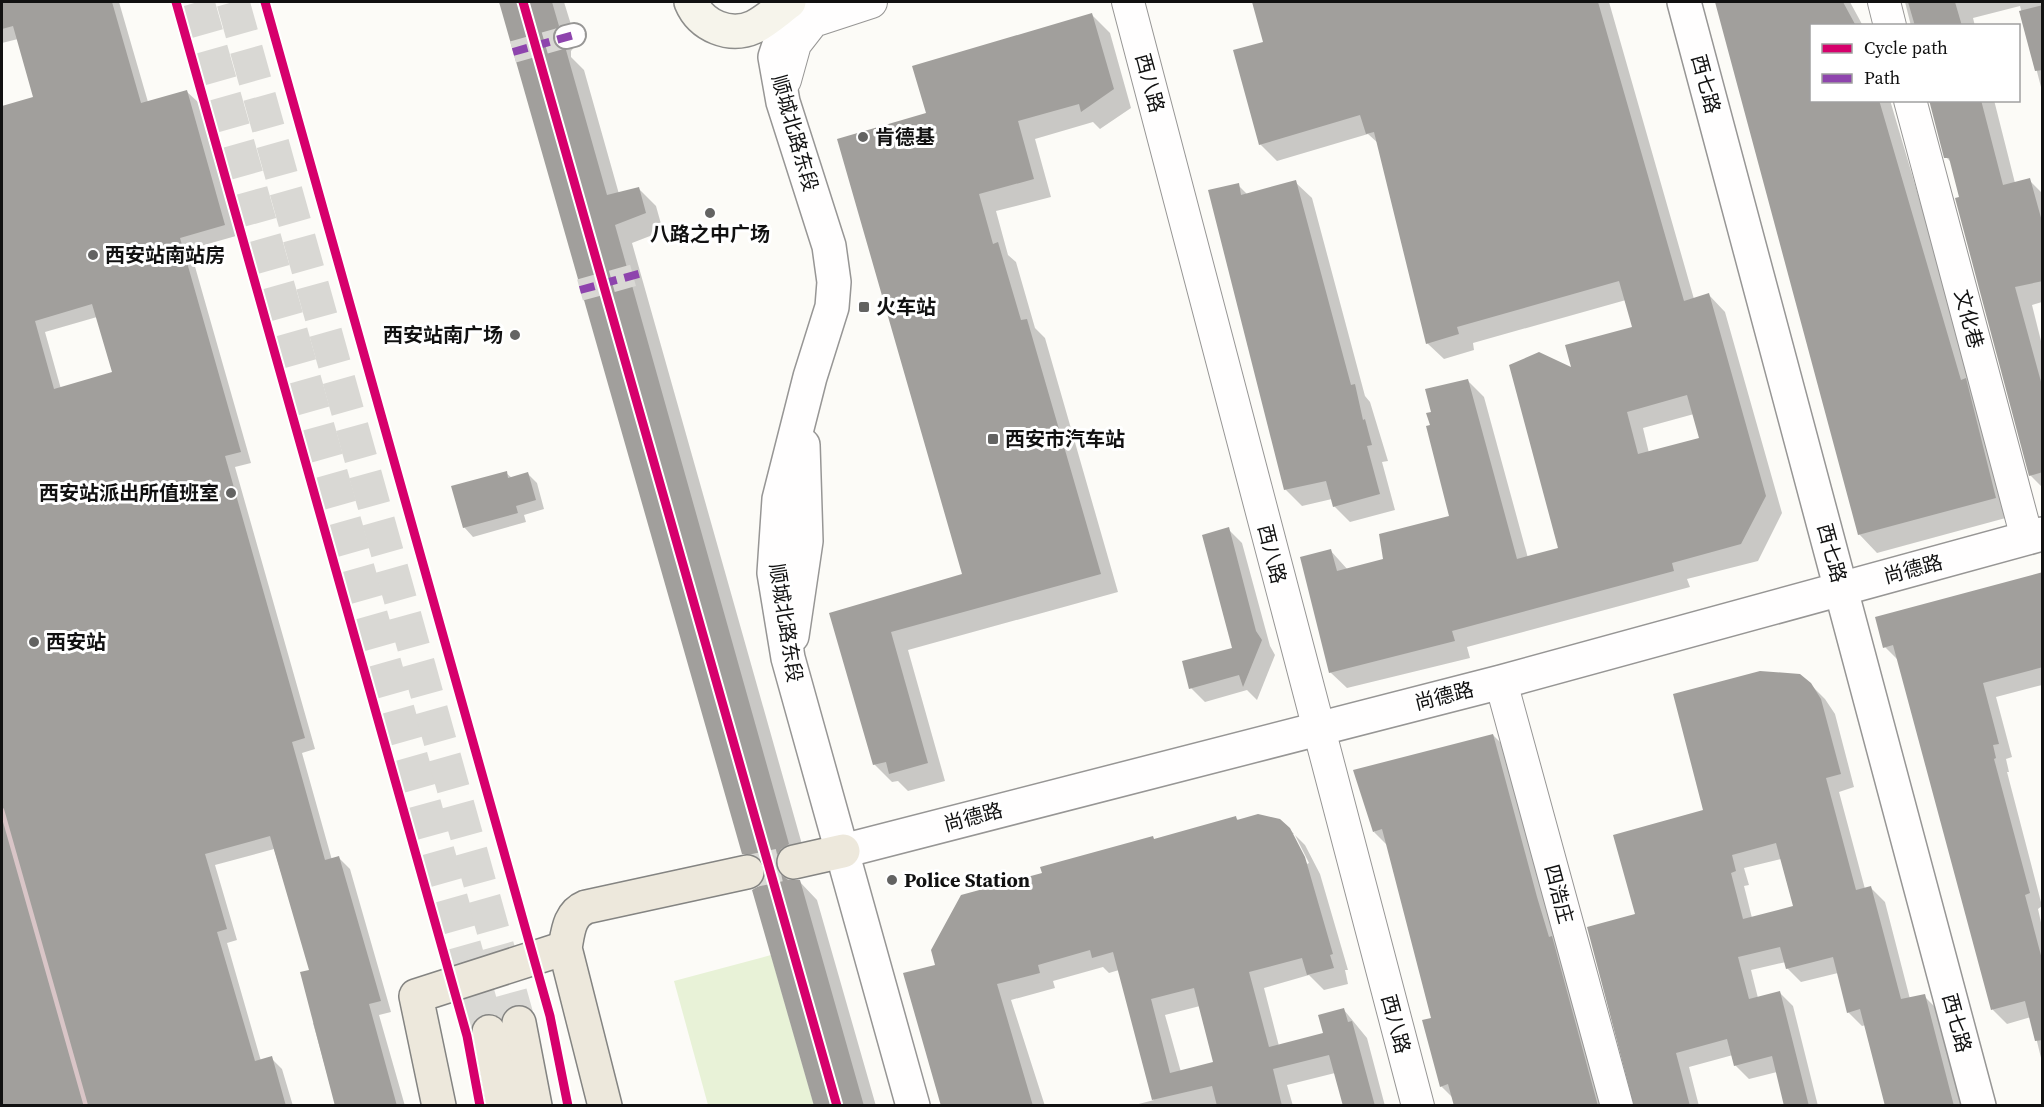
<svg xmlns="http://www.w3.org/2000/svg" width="2044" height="1107" font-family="'Source Serif 4','Noto Sans SC',serif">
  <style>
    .green { fill: #e8f2d7 }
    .shadow { fill: #0003; fill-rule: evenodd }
    .building { fill: #a19f9c; fill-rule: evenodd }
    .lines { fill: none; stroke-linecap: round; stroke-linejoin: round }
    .pedestrian-tunnel { stroke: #d9d8d4; stroke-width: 22; stroke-dasharray: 22 11; stroke-linecap: butt }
    .primary-tunnel { stroke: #d9d8d4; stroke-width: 33; stroke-dasharray: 33 16; stroke-linecap: butt }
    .pedestrian-casing { stroke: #979695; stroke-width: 26 }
    .minor-casing { stroke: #979695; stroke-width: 34 }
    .tertiary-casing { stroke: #979695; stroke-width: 36 }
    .secondary-casing { stroke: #8d8d8b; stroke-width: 36 }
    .primary-casing { stroke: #848482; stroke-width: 36 }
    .pedestrian { stroke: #fffefe; stroke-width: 22 }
    .minor { stroke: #fffefe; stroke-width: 32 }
    .tertiary { stroke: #fffefe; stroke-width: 33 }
    .secondary { stroke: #f6f4eb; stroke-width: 33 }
    .primary { stroke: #ede8dc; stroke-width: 33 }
    .rail { stroke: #d9c5c7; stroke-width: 4.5 }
    .quiet { stroke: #8e44ad; stroke-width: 8; stroke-dasharray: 15 8; stroke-linecap: butt }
    .cycleway-casing { stroke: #fff; stroke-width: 13 }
    .cycleway { stroke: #d6006c; stroke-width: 9 }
    .poi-dot { fill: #636362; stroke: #fff; stroke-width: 2 }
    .labels { text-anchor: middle; stroke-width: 6; stroke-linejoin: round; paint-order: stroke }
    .street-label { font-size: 20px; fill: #111; stroke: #fff }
    .poi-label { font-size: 20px; font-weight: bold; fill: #111; stroke: #fff; text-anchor: start }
  </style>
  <rect width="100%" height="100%" fill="#fcfbf7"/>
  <!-- green -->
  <polygon class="green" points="771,955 814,1105 708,1105 674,981"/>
  <!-- shadow -->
  <g class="shadow">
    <path d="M2,2H119L148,102L186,91L198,102L236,236L190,249L251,463L235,467L315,749L302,753L332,860L339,858L350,869L391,1012L379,1015L405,1106H336L313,1023L316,1022L311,971L274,849L215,865L237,940L227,943L261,1061L271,1058L282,1069L293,1106H2V108L35,98L18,39L2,43ZM97,317L113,373L61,389L45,332Z"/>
    <polygon points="501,2 564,2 577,44 571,51 571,57 584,70 619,194 638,188 656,206 663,231 632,243 807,862 794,874 794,881 799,881 817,900 876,1106 815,1106 760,887 766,879 766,872 761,871 743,853"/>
    <path d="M1254,2H1609L1694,299L1709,295L1725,312L1782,513L1758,561L1687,579L1690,587L1467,647L1470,658L1347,688L1330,672V550L1348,570L1385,560L1451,517L1431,426L1467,380L1484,397L1528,558L1560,549L1573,370L1634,329L1626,300L1473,343L1474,350L1444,359L1427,343L1379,144L1368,134L1277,161L1260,144L1265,43ZM1694,414L1701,439L1649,453L1643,428Z"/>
    <polygon points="1716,2 1850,2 1863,26 1812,26 1812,100 1890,100 2013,516 1877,553 1859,534"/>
    <polygon points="1905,2 2042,2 2042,91 2020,6 1973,18 1975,26 1911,26"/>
    <polygon points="1092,15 1110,33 1131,108 1100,129 1093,122 1035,139 1051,197 996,211 1008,255 1016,262 1035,328 1045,338 1118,592 908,650 945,781 908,791 898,781 892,782 874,764 831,614 964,576 928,115"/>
    <polygon points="1931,100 1994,100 2015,183 2029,180 2042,193 2042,302 2032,305 2042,345 2042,487 2030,475 1961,198 1952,163 1946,157"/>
    <polygon points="1295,182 1312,198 1365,396 1370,402 1388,461 1382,462 1395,510 1350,522 1334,506 1332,499 1302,506 1285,489 1238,185 1248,195"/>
    <polygon points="506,473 512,478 528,474 537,483 544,509 524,515 526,522 473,537 464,527"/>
    <polygon points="1228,529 1242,543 1270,646 1275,655 1257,700 1247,690 1205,702 1191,688 1234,649"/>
    <polygon points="2042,573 2042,685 1996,697 2012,757 2006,759 2009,772 2007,772 2042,906 2038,909 2042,927 2042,1062 2031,1017 2007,1024 1993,1010 1898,660 1885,647"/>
    <path d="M1810,684L1825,699L1835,714L1854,787L1839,792L1865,889L1871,888L1885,902L1910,999L1924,996L1938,1010L1963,1106H1887L1866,1025L1862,1026L1848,1012L1838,973L1801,982L1787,968L1786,962L1751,970L1758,998L1779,992L1793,1006L1818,1106H1786L1777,1072L1749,1079L1735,1065L1733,1055L1689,1067L1699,1106H1636L1637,915L1705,811ZM1781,859L1794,907L1752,918L1744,886L1749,885L1744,868Z"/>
    <polygon points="1493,735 1507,749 1607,1106 1455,1106 1453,1098 1441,1086 1432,1019 1387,845 1374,832"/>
    <path d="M1236,818L1239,821L1289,829L1294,834H1291L1307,864L1309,863L1295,835L1305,845L1320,874L1348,970H1345L1348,984L1324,990L1309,975L1264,988L1279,1046L1325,1034L1344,1010L1367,1038L1385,1106H1344L1335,1073L1287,1085L1293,1106H1131L1154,1100L1119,970L1109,973L1103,967L1053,981L1055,988L1011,1000L1045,1106H942L936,966ZM1200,1006L1215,1064L1181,1072L1165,1015Z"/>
  </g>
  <!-- building -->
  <g class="building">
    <path d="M2,2H112L141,103L187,90L225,225L180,238L241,452L225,456L305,738L292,742L325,860L339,856L381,1001L369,1004L397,1106H335L300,972L309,970L270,836L205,854L227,929L217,932L255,1061L272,1056L286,1106H2V106L33,97L13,26L2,29ZM92,304L112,372L54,389L35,321Z"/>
    <polygon points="499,2 552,2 559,26 553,33 553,41 557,47 566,50 607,195 639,187 646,213 615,225 789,844 781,849 776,856 776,867 780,874 788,880 800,880 864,1106 814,1106 752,890 759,886 765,878 765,867 760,859 753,854 742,854"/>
    <path d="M1252,2H1598L1684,301L1709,293L1766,496L1741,544L1672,563L1674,571L1452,631L1455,641L1329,673L1300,557L1331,549L1337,571L1383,559L1379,534L1449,516L1426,426L1430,425L1426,413L1431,412L1425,389L1468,379L1517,559L1558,548L1509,365L1539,352L1571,367L1565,345L1632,327L1619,281L1457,327L1459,334L1426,344L1374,132L1366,134L1360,115L1259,145L1233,50L1263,42ZM1687,395L1699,438L1638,454L1627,412Z"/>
    <polygon points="1715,2 1843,2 1856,26 1812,26 1812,100 1879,100 1961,380 1966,378 1996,498 1858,535"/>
    <polygon points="1908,2 1955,2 1962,26 1915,26"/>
    <polygon points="2043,5 2043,70 2035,71 2019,11"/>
    <polygon points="1092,13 1114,89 1081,112 1079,104 1018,121 1034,179 979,194 993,244 998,242 1021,320 1027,319 1101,574 891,632 928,763 889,774 886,762 873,765 829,613 962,574 837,139 926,113 912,66"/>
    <polygon points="1929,100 1981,100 2003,185 2030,178 2043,225 2043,281 2015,287 2043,389 2043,472 2029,476 1955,198 1959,197 1949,158 1944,158"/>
    <polygon points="1296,180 1351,385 1355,384 1363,420 1365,419 1372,445 1367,446 1380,494 1333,507 1326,481 1284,490 1208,190 1239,183 1241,195"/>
    <polygon points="507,471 508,478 528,472 536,500 516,506 518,513 463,528 451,486"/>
    <polygon points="1229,527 1256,631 1262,640 1243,687 1239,675 1189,689 1182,661 1232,648 1202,535"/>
    <polygon points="2043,572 2043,667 1983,683 1999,744 1993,745 1996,758 1994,759 2030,893 2025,895 2043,963 2043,1040 2035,1041 2025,1001 1991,1010 1893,645 1883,648 1875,617"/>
    <path d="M1760,671L1800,674L1811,683L1821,699L1841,774L1826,778L1856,890L1871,886L1901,999L1925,994L1954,1106H1885L1860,1009L1847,1013L1833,957L1786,969L1780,947L1738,957L1749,999L1780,991L1809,1106H1784L1772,1056L1734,1066L1727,1039L1676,1053L1690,1106H1634L1587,927L1635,914L1613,835L1703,810L1673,694ZM1776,843L1793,906L1743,919L1731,873L1736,871L1732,855Z"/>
    <polygon points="1493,734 1537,897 1549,937 1552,936 1598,1106 1454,1106 1448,1084 1440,1087 1422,1020 1431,1018 1386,844 1382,829 1373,832 1353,770"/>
    <path d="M1258,814L1280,819L1290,828L1305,857L1333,954L1330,955L1334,968L1307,975L1302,958L1249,972L1269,1047L1323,1033L1318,1015L1344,1008L1348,1022L1352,1021L1375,1106H1343L1329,1055L1273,1069L1282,1106H1217L1212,1086L1152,1100L1113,952L1092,958L1090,950L1038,965L1040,973L997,984L1033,1106H941L903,973L935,965L931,950L961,895L1042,873L1040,867L1153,836L1154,839L1236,816L1237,820ZM1194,988L1213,1062L1170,1073L1151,999Z"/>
  </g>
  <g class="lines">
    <!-- pedestrian-tunnel -->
    <g class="pedestrian-tunnel">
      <polyline points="513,52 566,37"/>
      <polyline points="580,290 642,273"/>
    </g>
    <!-- primary-tunnel -->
    <g class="primary-tunnel">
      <polyline points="198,2 489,1032"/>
      <polyline points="233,2 519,1023"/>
      <polyline points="747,872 794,862"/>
    </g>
    <defs>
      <polyline id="pedestrian" points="566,37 574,35"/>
      <g id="minor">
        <polyline points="1128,2 1418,1106"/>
        <polyline points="1884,2 1890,26"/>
        <polyline points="785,80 795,44 813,21 871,2"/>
        <polyline points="1910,100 2027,538"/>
        <polyline points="1501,682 1617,1106"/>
      </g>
      <g id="tertiary">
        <polyline points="800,2 783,33 775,57 783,102 829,246 834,282 832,307 810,377 779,499 774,573 788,658 913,1106"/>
        <polyline points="1684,2 1979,1106"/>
        <polyline points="792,636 806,541 803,445"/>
        <polyline points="843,851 1501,682 2042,534"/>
      </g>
      <path id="secondary" d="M691,2C701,26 730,38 754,27C766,21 778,10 789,2"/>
      <g id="primary">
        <polyline points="794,862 843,851"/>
        <polyline points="519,1023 535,1106"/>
        <polyline points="489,1032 503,1106"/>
        <polyline points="439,1106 416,996 565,948"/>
        <path d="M605,1106L565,948C568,932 569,914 586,907L747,872"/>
      </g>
    </defs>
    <!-- pedestrian casing -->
    <use href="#pedestrian" class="pedestrian-casing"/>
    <!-- minor casing -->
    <use href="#minor" class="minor-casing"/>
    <!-- tertiary casing -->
    <use href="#tertiary" class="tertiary-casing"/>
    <!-- secondary casing -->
    <use href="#secondary" class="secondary-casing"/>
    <!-- primary casing -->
    <use href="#primary" class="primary-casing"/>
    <!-- pedestrian -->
    <use href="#pedestrian" class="pedestrian"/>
    <!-- minor -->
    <use href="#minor" class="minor"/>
    <!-- tertiary -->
    <use href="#tertiary" class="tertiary"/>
    <!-- secondary -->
    <use href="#secondary" class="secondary"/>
    <!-- primary -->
    <use href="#primary" class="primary"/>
    <!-- rail -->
    <polyline class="rail" points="2,810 86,1106"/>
    <!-- quiet -->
    <g class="quiet">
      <polyline points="513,52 574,35"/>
      <polyline points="580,290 642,273"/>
    </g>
    <defs>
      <g id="cycleway">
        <polyline points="176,2 467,1036 480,1106"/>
        <polyline points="265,2 550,1016 568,1106"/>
        <polyline points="523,2 837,1106"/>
      </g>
    </defs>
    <!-- cycleway casing -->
    <use href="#cycleway" class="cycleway-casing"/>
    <!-- cycleway -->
    <use href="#cycleway" class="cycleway"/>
  </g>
  <!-- markers -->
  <g class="poi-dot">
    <circle cx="863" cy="137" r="6"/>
    <circle cx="710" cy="213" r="6"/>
    <circle cx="93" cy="255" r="6"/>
    <rect x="858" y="301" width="12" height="12" rx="3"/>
    <circle cx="515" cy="335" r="6"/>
    <rect x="987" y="433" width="12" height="12" rx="3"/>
    <circle cx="231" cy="493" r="6"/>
    <circle cx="34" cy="642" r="6"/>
    <circle cx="892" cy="880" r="6"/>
  </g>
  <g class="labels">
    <!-- street labels -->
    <g class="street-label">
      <text transform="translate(1150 83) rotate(75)" y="7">西八路</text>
      <text transform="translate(1706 84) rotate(75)" y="7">西七路</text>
      <text transform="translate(795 133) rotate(74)" y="7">顺城北路东段</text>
      <text transform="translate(1969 319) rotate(75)" y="7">文化巷</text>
      <text transform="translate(1832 553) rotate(75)" y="7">西七路</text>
      <text transform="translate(1272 554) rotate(76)" y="7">西八路</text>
      <text transform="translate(1913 569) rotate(-15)" y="7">尚德路</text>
      <text transform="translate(786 623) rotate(81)" y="7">顺城北路东段</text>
      <text transform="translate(1444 696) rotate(-14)" y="7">尚德路</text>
      <text transform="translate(973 817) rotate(-15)" y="7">尚德路</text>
      <text transform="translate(1559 894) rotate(75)" y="7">四浩庄</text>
      <text transform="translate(1957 1023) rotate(75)" y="7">西七路</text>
      <text transform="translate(1396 1024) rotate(75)" y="7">西八路</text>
    </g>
    <!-- poi labels -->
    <g class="poi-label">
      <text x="875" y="144">肯德基</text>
      <text x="710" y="241" text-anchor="middle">八路之中广场</text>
      <text x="105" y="262">西安站南站房</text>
      <text x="876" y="314">火车站</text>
      <text x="503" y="342" text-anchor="end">西安站南广场</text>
      <text x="1005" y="446">西安市汽车站</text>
      <text x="219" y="500" text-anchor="end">西安站派出所值班室</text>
      <text x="46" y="649">西安站</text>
      <text x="904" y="887">Police Station</text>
    </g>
  </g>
  <!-- border -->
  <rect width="2044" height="1107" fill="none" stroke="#111111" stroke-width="6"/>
  <!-- legend -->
  <rect x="1810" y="24" width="210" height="78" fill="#ffffff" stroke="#a0a0a0" stroke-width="1.5"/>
  <rect x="1822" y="44" width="30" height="9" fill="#d6006c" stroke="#a0a0a0" stroke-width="1.5"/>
  <text x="1864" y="54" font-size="18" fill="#111111">Cycle path</text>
  <rect x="1822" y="74" width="30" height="9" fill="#8e44ad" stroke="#a0a0a0" stroke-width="1.5"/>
  <text x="1864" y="84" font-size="18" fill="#111111">Path</text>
</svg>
